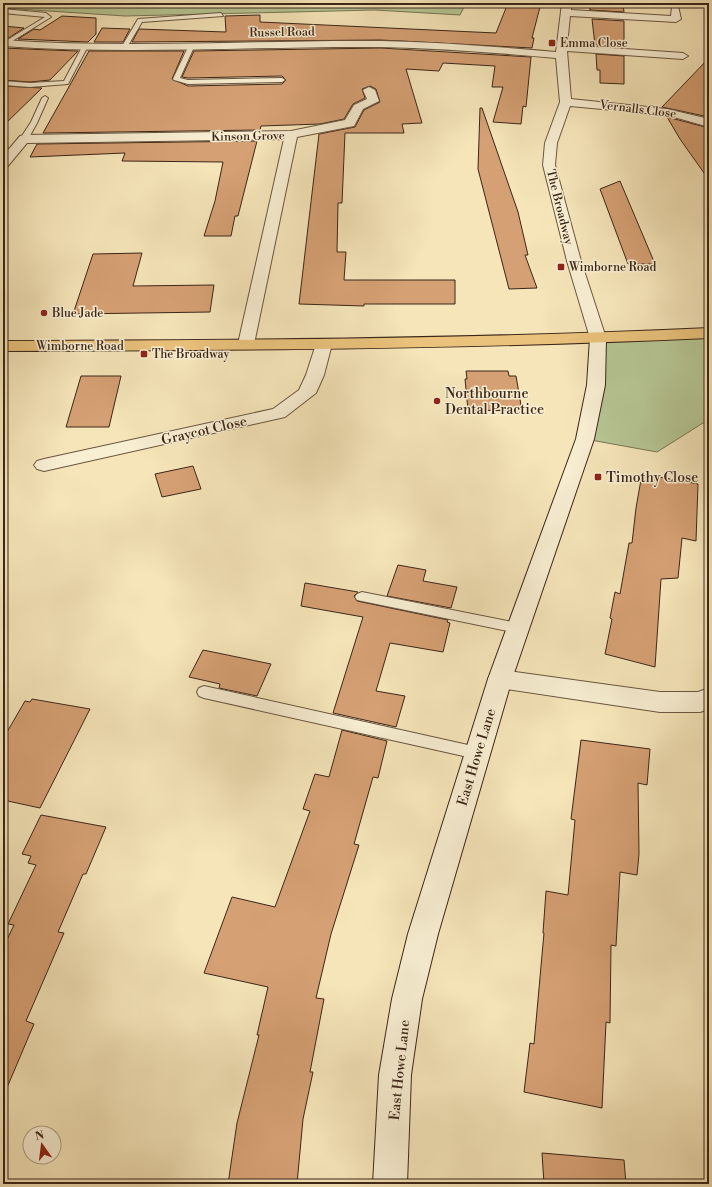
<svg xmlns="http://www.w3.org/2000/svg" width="712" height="1187" font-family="'Libre Bodoni',serif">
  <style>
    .green { fill: #b6c694; stroke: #787656 }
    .building { fill: #d5a074; stroke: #3b2618 }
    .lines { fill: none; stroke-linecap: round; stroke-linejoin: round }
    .lane-casing { stroke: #6a5640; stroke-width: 2 }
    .street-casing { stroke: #6a5640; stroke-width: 2 }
    .secondary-casing { stroke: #3b2618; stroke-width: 2 }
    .primary-casing { stroke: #3b2618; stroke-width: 2 }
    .lane { fill: #f8eed2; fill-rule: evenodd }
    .street { fill: #f8eed2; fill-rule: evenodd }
    .secondary { fill: #f8eed2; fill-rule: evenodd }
    .primary { fill: #eac27c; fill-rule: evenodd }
    .poi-dot { fill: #8f2418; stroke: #f8eed2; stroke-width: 1.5 }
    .labels { text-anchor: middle; stroke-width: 3; stroke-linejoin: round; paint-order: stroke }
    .far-street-label { font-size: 12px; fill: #3b2618; stroke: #f8eed2 }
    .far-poi-label { font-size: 12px; fill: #3b2618; stroke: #f8eed2; text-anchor: start }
    .poi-label { font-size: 14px; fill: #3b2618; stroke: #f8eed2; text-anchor: start }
    .street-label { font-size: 14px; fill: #3b2618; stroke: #f8eed2 }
  </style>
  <rect width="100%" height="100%" fill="#f5e5b9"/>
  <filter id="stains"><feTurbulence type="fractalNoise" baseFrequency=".005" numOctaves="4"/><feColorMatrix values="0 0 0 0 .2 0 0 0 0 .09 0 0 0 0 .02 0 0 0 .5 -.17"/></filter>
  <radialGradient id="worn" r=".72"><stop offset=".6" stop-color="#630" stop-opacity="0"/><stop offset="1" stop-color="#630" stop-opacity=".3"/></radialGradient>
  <!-- green -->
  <g class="green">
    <polygon points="3,3 466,3 460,15 375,10 125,16 3,8"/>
    <polygon points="709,333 709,424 703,423 657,452 585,439 598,338"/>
  </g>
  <!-- building -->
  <g class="building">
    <polygon points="508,3 541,3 532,38 534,38 532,48 381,40 132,42 139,29 226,32 225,16 260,15 260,22 496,33"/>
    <polygon points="589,3 623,3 624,12 590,10"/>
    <polygon points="62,16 96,18 96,34 88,42 18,39 34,29 40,30"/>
    <polygon points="592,19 624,21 624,47 595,45"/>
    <polygon points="3,26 24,28 7,39 3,39"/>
    <polygon points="102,28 130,29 123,42 94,42"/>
    <polygon points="3,48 50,50 78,51 50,80 30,82 3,80"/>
    <polygon points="381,48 531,57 526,107 523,106 521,124 493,122 503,87 492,87 495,66 443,63 439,71 406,69 422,123 402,124 404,133 345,133 342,203 338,203 337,252 346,252 344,280 455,280 455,304 364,304 364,306 299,304 319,134 355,127 364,110 380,102 376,89 370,86 362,89 365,98 353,104 344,119 320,124 261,126 260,130 43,133 89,51 184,51 172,79 188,86 282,84 286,80 282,76 188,78 182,77 194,51"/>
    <polygon points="596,54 624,56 624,84 600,83 600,70 597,70"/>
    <polygon points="709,58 709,117 662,107"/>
    <polygon points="3,86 42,88 3,126"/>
    <polygon points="480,108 482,108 518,212 528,255 525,255 537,288 509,289 478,169"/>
    <polygon points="667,117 709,128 709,180 680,139"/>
    <polygon points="257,141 238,216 235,216 231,236 204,236 215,201 223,162 122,161 125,153 30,157 37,144"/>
    <polygon points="620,181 655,264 628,264 600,189"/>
    <polygon points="142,253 133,286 214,285 210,312 73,314 93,254"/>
    <polygon points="466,371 508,371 509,376 516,376 522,411 468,410 465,379 467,379"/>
    <polygon points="81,376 121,376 109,427 66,427"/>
    <polygon points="193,466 201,489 162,497 155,474"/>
    <polygon points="642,474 698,484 696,541 682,538 678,578 661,579 655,667 605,654 612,619 610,618 615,592 620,594 629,543 632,543 636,508"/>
    <polygon points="398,565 426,570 423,581 457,587 451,608 387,596"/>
    <polygon points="305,583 358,592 354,596 357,601 448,620 447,622 450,623 443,652 390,643 376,691 405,696 396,727 333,713 363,617 301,606"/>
    <polygon points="203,650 271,664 257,696 219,688 220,684 189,677"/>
    <polygon points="32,699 90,709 40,808 3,800 3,739 25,701 30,702"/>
    <polygon points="342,730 387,741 378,778 373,777 354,844 359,845 331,934 316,998 324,999 310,1072 313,1072 303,1119 297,1184 228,1184 237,1123 259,1035 257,1035 268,987 204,973 232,897 275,907 310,811 303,809 315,774 329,777"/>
    <polygon points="581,740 650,749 647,785 638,783 639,854 637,875 620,872 616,946 611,945 610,1023 606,1022 602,1108 524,1092 530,1043 534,1044 544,933 543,933 546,891 568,895 575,820 571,819"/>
    <polygon points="41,815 106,827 86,874 83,874 58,932 64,933 26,1021 34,1024 3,1097 3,948 14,925 8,924 36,865 28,863 31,856 22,854"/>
    <polygon points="542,1153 624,1160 626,1184 544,1184"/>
  </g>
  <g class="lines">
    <defs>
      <g id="lane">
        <polygon points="3,9 46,13 51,17 6,45 4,44 4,42 45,17 3,13"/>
        <polygon points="221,13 223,16 142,22 126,49 121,48 138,19"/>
        <polygon points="191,45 194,47 180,78 188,80 282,78 285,80 282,82 188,84 174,80 173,79 188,47"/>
        <polygon points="82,47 87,48 68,84 30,87 3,85 3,81 30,83 64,81"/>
        <polygon points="45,96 48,98 37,123 27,141 21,141 20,139 31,122 42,98"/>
        <polygon points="362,592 522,624 524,628 522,632 517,633 357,600 355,597 357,594"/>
        <polygon points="204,686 477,747 482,749 485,753 482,757 477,759 204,698 199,696 197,692 199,688"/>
      </g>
      <g id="street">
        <path d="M562,3H572L571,10L671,16L672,6H678L681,19L676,22L570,16L567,45L683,53L688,56L683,59L567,51L571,99L667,109L709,119V127L667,115L570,106L557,143L555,165L581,261L606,338L604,341L598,343L592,341L590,338L567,261L543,165L545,143L560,102L556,58C498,53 439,48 381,47C255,46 129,55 3,46V40C129,49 255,40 381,41C440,42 498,47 556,52Z"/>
        <polygon points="369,87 375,90 379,101 363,109 354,126 297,137 254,344 252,348 246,349 240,348 238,344 284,139 27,143 7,167 3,168 3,156 20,136 24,135 291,131 345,120 354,105 367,99 363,90"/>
        <polygon points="324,339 330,340 332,344 324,375 316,393 285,417 44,471 37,469 34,465 37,461 44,459 273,409 299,390 306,375 316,344 318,340"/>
        <polygon points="500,670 660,692 698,692 709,688 709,709 700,712 660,712 500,688 492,686 488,679 492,672"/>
      </g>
      <polygon id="secondary" points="598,333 604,335 606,338 605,385 594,439 512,679 438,934 422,999 411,1075 407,1184 373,1184 379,1075 392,999 408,934 488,679 576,439 587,385 590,338 592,335"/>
      <path id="primary" d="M709,328V338C474,349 238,350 3,351V341C238,340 474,339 709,328Z"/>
    </defs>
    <!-- lane casing -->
    <use href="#lane" class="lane-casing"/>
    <!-- street casing -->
    <use href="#street" class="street-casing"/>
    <!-- secondary casing -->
    <use href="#secondary" class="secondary-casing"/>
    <!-- primary casing -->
    <use href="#primary" class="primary-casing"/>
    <!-- lane -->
    <use href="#lane" class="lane"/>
    <!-- street -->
    <use href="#street" class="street"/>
    <!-- secondary -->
    <use href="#secondary" class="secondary"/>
    <!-- primary -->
    <use href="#primary" class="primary"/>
  </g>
  <!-- markers -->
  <g class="poi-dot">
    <rect x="548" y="39" width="8" height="8" rx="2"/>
    <rect x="557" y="263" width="8" height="8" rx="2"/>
    <circle cx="44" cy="313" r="4"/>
    <rect x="140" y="350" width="8" height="8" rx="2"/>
    <circle cx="437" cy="401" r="4"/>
    <rect x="594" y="473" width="8" height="8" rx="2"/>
  </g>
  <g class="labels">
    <!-- far-street labels -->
    <g class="far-street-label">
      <text transform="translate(282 32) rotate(-1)" y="4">Russel Road</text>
      <text transform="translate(638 109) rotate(7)" y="4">Vernalls Close</text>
      <text transform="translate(248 136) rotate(-1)" y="4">Kinson Grove</text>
      <text transform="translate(560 207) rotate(76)" y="4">The Broadway</text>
      <text x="80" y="350">Wimborne Road</text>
    </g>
    <!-- far-poi labels -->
    <g class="far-poi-label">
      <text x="560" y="47">Emma Close</text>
      <text x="569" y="271">Wimborne Road</text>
      <text x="52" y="317">Blue Jade</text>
      <text x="152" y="358">The Broadway</text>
    </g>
    <!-- poi labels -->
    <g class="poi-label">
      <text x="445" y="398">Northbourne<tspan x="445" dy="16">Dental Practice</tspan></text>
      <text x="606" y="482">Timothy Close</text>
    </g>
    <!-- street labels -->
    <g class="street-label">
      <text transform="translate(204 430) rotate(-13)" y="5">Graycot Close</text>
      <text transform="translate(476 757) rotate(-73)" y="5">East Howe Lane</text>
      <text transform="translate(399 1070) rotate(-84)" y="5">East Howe Lane</text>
    </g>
  </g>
  <!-- margin -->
  <rect width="712" height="1187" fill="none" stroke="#f5e5b9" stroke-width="16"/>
  <rect x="4" y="4" width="704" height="1179" fill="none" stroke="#3b2618" stroke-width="2"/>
  <rect x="8" y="8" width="696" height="1171" fill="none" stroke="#3b2618"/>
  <!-- north arrow -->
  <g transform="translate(42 1145) rotate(346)"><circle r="19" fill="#f8eed2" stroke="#ac9e88"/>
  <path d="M0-3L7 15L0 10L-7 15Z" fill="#8f2418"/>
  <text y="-6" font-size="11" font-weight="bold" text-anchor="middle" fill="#3b2618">N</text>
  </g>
  <rect width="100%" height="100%" filter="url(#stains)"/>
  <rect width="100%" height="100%" fill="url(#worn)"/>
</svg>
